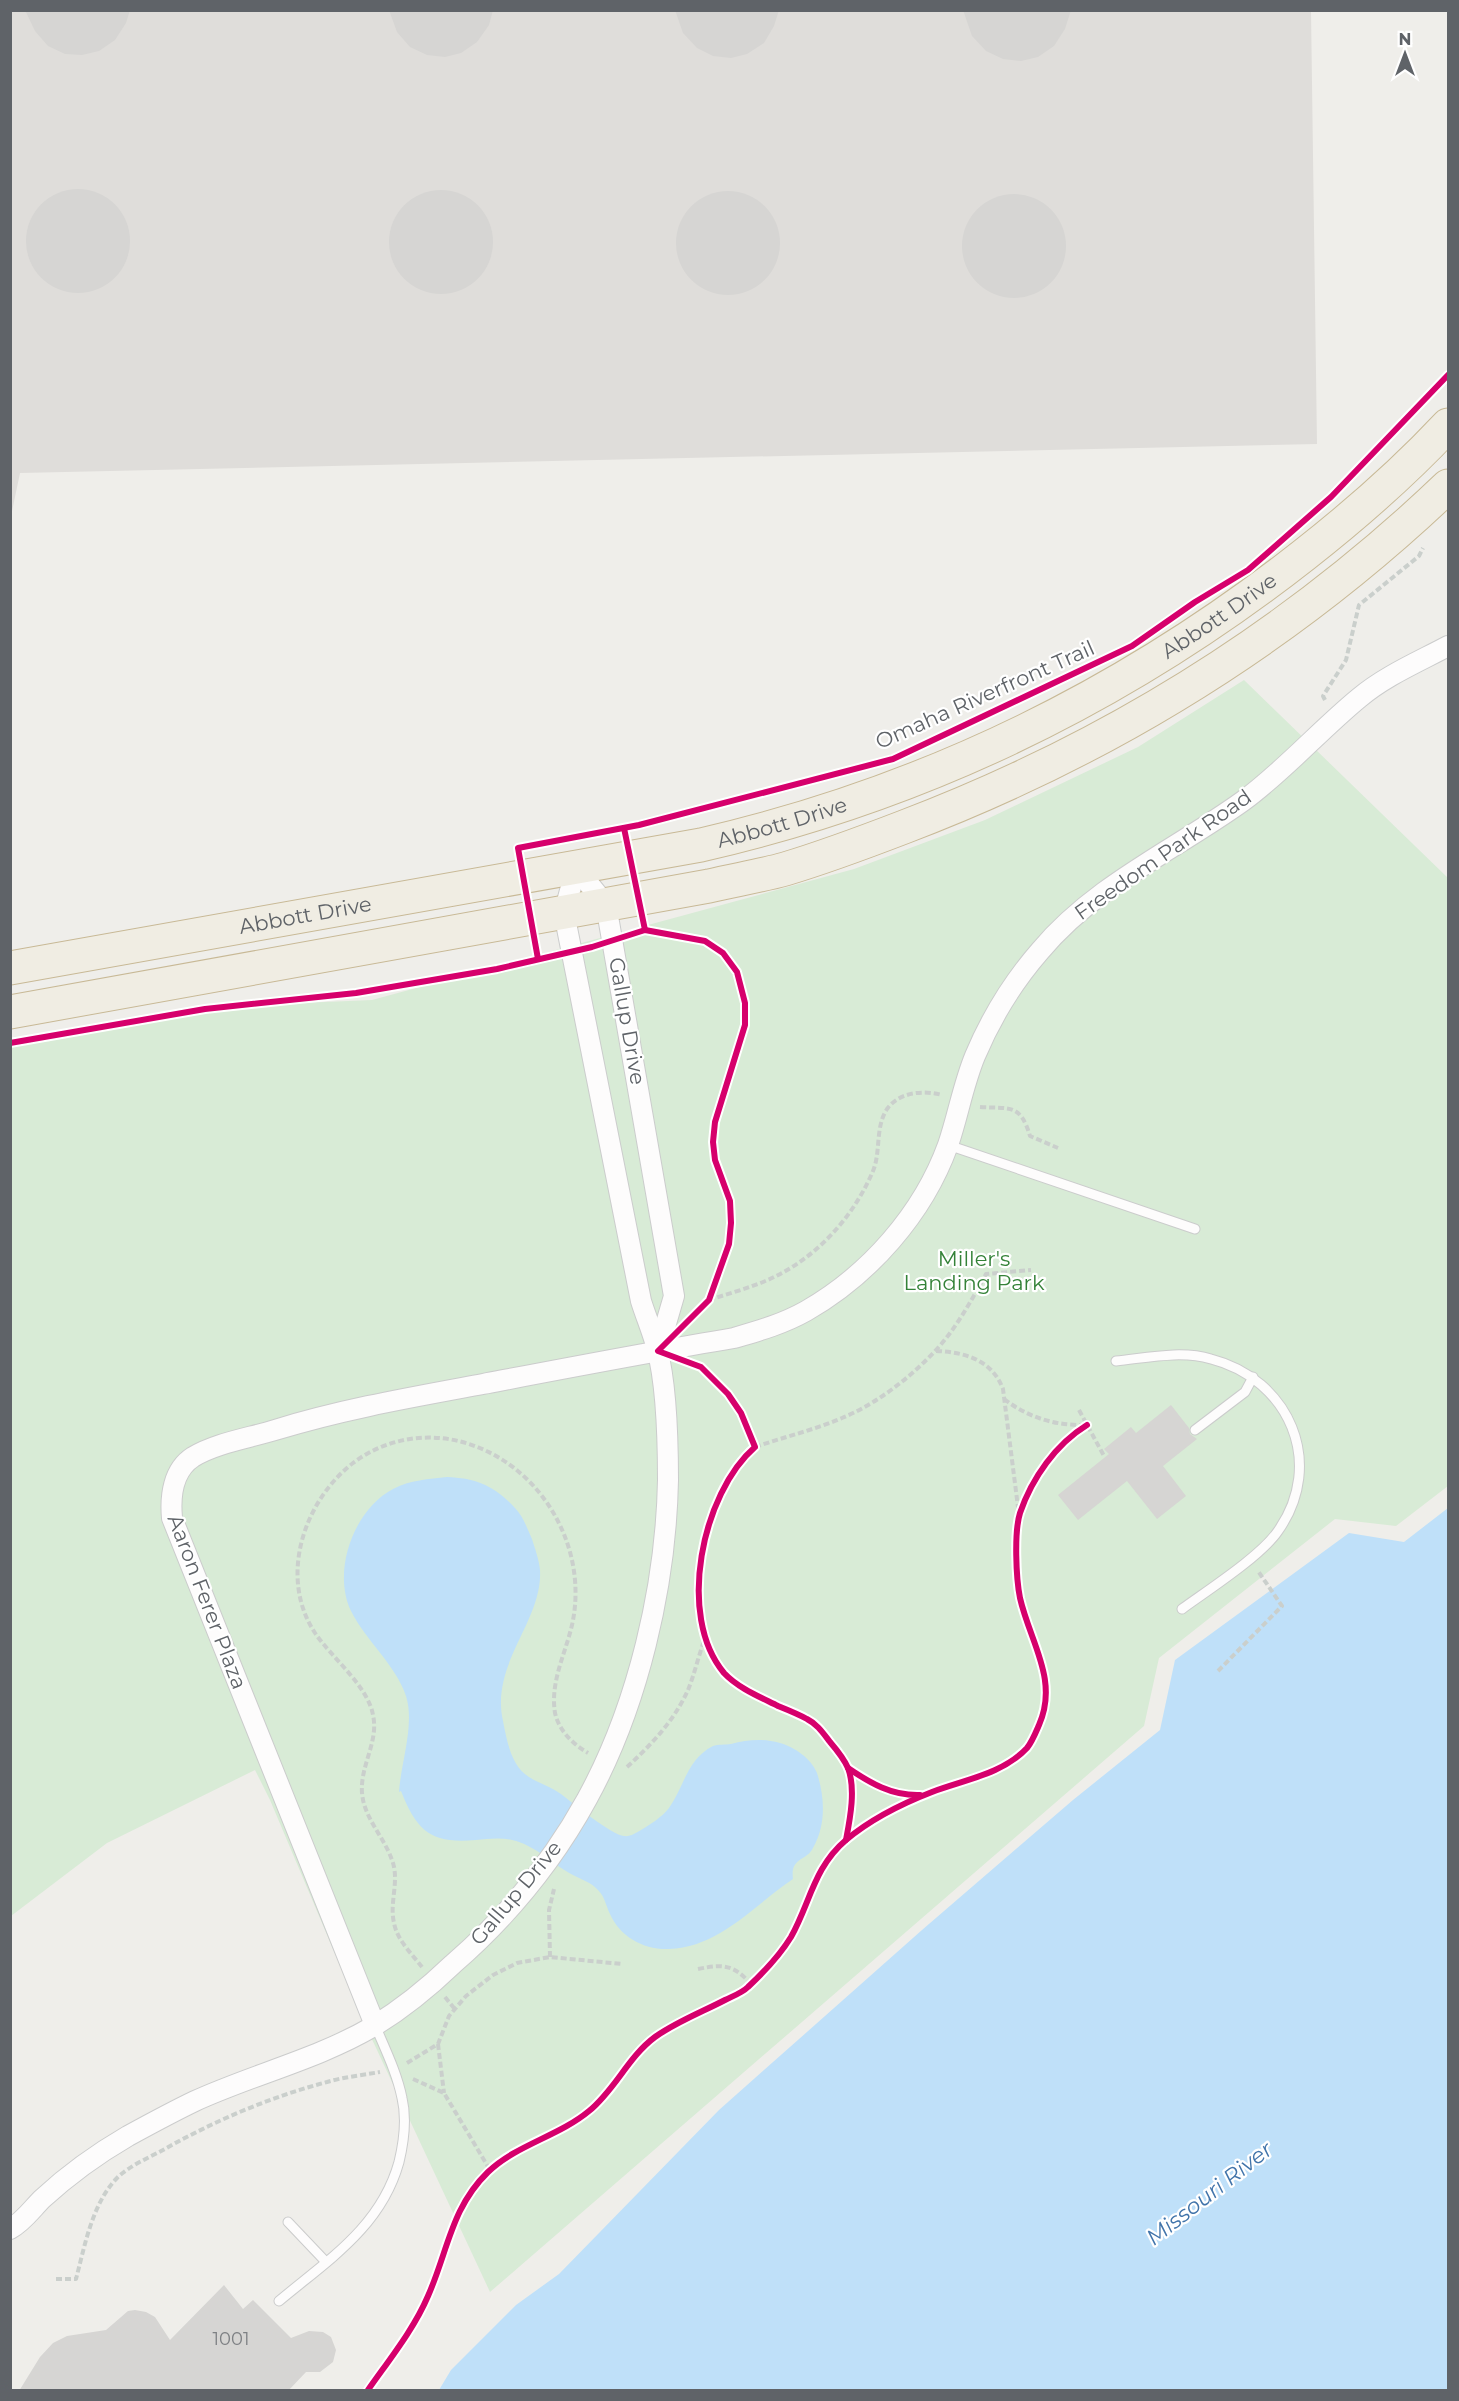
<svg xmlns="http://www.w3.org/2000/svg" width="1459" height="2401" font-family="Montserrat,sans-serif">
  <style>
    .industrial { fill: #dfddda }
    .green { fill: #d8ebd6 }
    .water { fill: #bfe0f9 }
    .building { fill: #d6d5d3 }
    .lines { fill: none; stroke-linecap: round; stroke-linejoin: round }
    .lane-casing { stroke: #cbcccc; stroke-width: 11 }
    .street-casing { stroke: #cbcccc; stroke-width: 22 }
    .highway-casing { stroke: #c8b996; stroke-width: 35 }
    .path { stroke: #cacfcc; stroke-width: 4; stroke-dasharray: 6 3; stroke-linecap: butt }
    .lane { stroke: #fdfcfc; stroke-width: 9 }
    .street { stroke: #fdfcfc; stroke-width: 20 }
    .highway { stroke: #f0ede3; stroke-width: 33 }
    .cycleway-casing { stroke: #fff; stroke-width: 10 }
    .cycleway { stroke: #d6006c; stroke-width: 6 }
    .labels { text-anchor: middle; stroke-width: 4.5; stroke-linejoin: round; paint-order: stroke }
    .number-label { font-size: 18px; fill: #7e8184 }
    .street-label { font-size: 21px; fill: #5f6368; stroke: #fff }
    .park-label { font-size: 21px; fill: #348238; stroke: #fff }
    .water-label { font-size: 22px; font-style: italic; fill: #4174aa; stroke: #fff }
  </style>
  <rect width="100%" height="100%" fill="#efeeea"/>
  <!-- industrial -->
  <polygon class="industrial" points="11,11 1311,11 1317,444 20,473 11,516"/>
  <!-- green -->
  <polygon class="green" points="1244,680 1448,878 1448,1486 1396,1526 1335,1519 1159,1658 1144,1726 490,2292 363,2020 270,1800 255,1770 107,1843 11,1916 11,1043 233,1006 372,1000 854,869 985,820 1138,747"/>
  <!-- water -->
  <g class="water">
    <path d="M447,1477C476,1478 495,1486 515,1508C523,1516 527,1528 532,1539C535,1549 539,1559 540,1570C543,1621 490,1663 503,1721C507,1741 511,1766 529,1777C540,1784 550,1786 561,1794C571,1802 613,1836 624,1836C630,1837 636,1833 641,1830C651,1824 662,1817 669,1808C684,1787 687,1759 713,1746C718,1744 725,1745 731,1744C747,1740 762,1738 780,1743C794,1747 811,1758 817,1773C825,1798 826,1825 813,1848C807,1861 790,1857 793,1879C754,1905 720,1947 669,1949C644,1950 620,1937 610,1914C606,1906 605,1897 598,1890C591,1882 580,1879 571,1874C551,1863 535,1845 512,1840C500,1837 487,1839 476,1840C432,1844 417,1832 401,1791L399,1792C401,1762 415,1724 406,1696C395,1664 366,1641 351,1611C332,1572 353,1510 393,1489C410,1480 429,1479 447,1477Z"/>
    <polygon points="1448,1508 1448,2390 439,2390 451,2370 516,2305 559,2274 719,2110 922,1930 1073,1800 1160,1730 1175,1660 1349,1533 1404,1542"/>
  </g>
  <!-- building -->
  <g class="building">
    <polygon points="25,10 130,10 126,23 115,40 99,51 82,55 65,54 48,46 35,31"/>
    <polygon points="389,10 493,10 489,25 477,42 461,53 445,57 427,55 410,47 397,32"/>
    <polygon points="675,10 779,10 774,26 764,43 747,54 731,58 713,56 697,48 683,33"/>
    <polygon points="963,10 1071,10 1065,29 1054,46 1038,57 1021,61 1003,59 986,51 972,36"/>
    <circle cx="78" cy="241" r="52"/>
    <circle cx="441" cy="242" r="52"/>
    <circle cx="728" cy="243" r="52"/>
    <circle cx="1014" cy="246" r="52"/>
    <polygon points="1171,1405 1189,1428 1190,1434 1197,1439 1163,1466 1186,1496 1157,1519 1127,1481 1078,1520 1058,1495 1109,1454 1104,1449 1131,1427 1136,1433"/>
    <polygon points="224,2285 243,2309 253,2300 291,2338 309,2331 323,2332 331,2337 336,2350 333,2362 320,2372 306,2372 288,2391 19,2391 40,2357 53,2343 67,2336 106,2330 128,2311 135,2310 146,2312 155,2317 170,2340"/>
  </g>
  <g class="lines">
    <defs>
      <g id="lane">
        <polyline points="948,1145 1195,1229"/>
        <path d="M1116,1361C1146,1358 1181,1350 1211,1359C1289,1379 1326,1463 1278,1531C1261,1556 1208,1590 1182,1609"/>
        <polyline points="1195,1430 1245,1392 1253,1377"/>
        <polyline points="288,2222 326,2262"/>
        <path d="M279,2301C328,2260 381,2227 399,2162C404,2141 407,2119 402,2098C397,2073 385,2049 375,2025"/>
      </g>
      <g id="street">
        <polyline points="576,868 606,905 674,1296 658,1351"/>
        <path d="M375,2025L172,1518C170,1496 173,1470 193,1457C216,1443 249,1438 275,1430C343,1409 413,1397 483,1384C567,1368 650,1352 734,1338C758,1331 783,1324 806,1311C869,1275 923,1214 948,1145C958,1116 963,1085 975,1056C991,1018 1013,982 1040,951C1095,885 1175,850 1243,801C1283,772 1320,730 1359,698C1385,676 1418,662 1448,646"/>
        <path d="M10,2229C23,2222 32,2209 42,2199C68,2175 97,2154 128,2136C150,2124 172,2112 195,2101C254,2074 318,2059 374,2026C402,2009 429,1987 453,1964C506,1918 553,1861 587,1799C638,1706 666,1586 668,1480C668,1441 667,1386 657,1349C653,1333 646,1317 641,1301L564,913L576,868"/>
      </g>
      <g id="highway">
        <path id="s1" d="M10,968L701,845C923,794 1126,695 1304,555C1355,515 1404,472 1448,425"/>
        <path d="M10,1012L709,886C734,880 760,876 785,869C825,857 865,842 904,827C1109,749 1290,637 1448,486"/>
      </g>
    </defs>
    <!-- lane casing -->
    <use href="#lane" class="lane-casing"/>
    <!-- street casing -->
    <use href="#street" class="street-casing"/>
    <!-- highway casing -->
    <use href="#highway" class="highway-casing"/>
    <!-- path -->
    <g class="path">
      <polyline points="1325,700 1323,696 1346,660 1359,605 1419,556 1423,548"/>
      <path d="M980,1107C1010,1109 1020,1103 1030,1136L1058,1148"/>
      <path d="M709,1300C730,1293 754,1287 774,1277C818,1256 854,1216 873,1171C881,1152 875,1127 887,1109C899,1092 923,1090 942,1095"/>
      <path d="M936,1351C965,1352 992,1360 1003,1389L1019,1515"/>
      <path d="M1004,1399C1029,1418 1056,1426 1087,1425"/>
      <polyline points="1079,1410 1104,1456"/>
      <path d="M755,1447C784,1437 814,1430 842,1418C876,1404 910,1378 935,1351C956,1329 971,1301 986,1274L1031,1270"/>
      <polyline points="1218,1671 1282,1606 1258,1571"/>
      <path d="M627,1767C651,1745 674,1721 688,1690C695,1673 699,1653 706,1636"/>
      <polyline points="550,1957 549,1910 554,1889"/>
      <path d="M422,1967C412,1954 397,1940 394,1923C389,1902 400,1881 392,1860C384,1837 364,1818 362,1793C360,1765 379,1742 373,1715C368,1686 331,1657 315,1633C278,1577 304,1501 353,1463C386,1438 429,1431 469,1444C543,1468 589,1549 572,1625C565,1655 550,1682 555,1713C559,1731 573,1744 588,1753"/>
      <path d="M698,1969C723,1964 733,1964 751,1984"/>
      <polyline points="445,1997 454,2008"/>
      <polyline points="438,2044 444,2093"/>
      <polyline points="407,2063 438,2044 449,2016 466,1996 493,1975 517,1963 550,1957 622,1964"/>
      <polyline points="413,2079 444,2093 490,2170"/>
      <path d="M56,2279H76C85,2245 92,2204 117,2178C129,2166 148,2158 163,2150C214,2121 270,2097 327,2082C344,2077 363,2075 380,2072"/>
    </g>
    <!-- lane -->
    <use href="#lane" class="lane"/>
    <!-- street -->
    <use href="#street" class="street"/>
    <!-- highway -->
    <use href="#highway" class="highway"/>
    <defs>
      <g id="cycleway">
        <polyline points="624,828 645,930"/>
        <polyline points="538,959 518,848 639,825 893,759 1132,646 1195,602 1248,570 1331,497 1448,375"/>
        <path d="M10,1043L205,1009L356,993L497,969L592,947L645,930L705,941L723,953L737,972L745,1003V1025L715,1122L713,1142L715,1160L730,1201L731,1223L729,1244L709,1300L658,1351L701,1367L728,1394L741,1413L755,1447C702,1493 676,1616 724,1673C738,1688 760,1697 778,1706C788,1710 798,1714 807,1719C817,1724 823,1733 830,1742C836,1749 844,1759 848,1768C856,1789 850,1819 846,1840"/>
        <path d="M848,1768C870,1783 892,1796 920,1795"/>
        <path d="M368,2390C389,2360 414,2329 428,2296C448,2251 451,2208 488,2172C516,2145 559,2136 589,2111C615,2090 628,2057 655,2037C676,2022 702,2012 725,2000C733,1996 742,1993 748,1987C763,1973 780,1955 791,1937C810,1903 814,1867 846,1840C871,1819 901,1804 932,1792C963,1780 1003,1774 1027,1748C1032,1742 1036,1732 1039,1725C1059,1680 1030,1642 1020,1598C1016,1578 1014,1532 1020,1513C1032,1478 1056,1444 1087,1425"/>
      </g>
    </defs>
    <!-- cycleway casing -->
    <use href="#cycleway" class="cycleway-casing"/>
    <!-- cycleway -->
    <use href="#cycleway" class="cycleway"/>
  </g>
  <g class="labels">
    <!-- number labels -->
    <g class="number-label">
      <text x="231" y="2345">1001</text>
    </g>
    <!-- street labels -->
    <g class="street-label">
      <text dy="7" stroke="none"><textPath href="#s1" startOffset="1272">Abbott Drive</textPath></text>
      <text transform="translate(985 695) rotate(-24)" y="7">Omaha Riverfront Trail</text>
      <text dy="7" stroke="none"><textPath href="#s1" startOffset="786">Abbott Drive</textPath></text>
      <text transform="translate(1163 855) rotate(-35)" y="7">Freedom Park Road</text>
      <text dy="7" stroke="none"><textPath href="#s1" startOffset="300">Abbott Drive</textPath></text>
      <text transform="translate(627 1021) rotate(80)" y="7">Gallup Drive</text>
      <text transform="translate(207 1602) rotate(69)" y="7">Aaron Ferer Plaza</text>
      <text transform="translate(516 1893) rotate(-50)" y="7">Gallup Drive</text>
    </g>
    <!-- park labels -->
    <g class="park-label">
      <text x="974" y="1266">Miller's<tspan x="974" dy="24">Landing Park</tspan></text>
    </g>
    <!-- water labels -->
    <g class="water-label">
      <text transform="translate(1209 2193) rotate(-38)" y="8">Missouri River</text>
    </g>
  </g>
  <!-- border -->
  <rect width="1459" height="2401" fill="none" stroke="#5f6368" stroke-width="24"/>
  <!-- north arrow -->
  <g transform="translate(1405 54)" stroke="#ffffff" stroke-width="4.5" paint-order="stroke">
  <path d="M0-4.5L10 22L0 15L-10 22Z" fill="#5f6368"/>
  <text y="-9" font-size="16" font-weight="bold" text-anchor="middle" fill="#5f6368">N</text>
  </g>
</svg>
